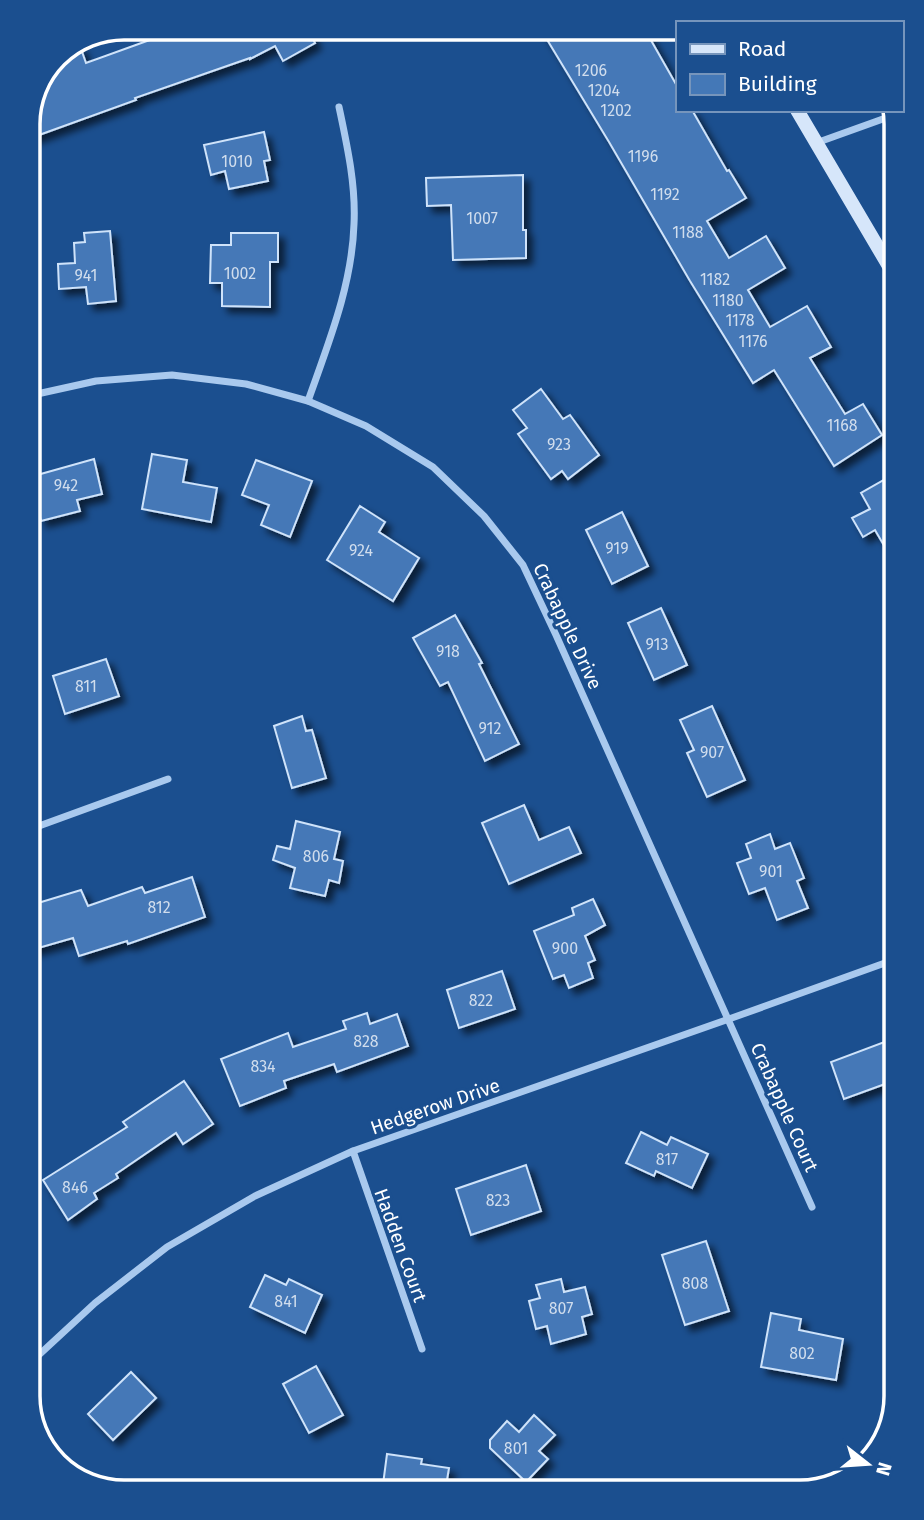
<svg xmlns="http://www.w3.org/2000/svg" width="924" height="1520" font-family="'Fira Sans',sans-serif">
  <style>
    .building { fill: #4478b7; stroke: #cfe3fa; stroke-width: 2; filter: url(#shadow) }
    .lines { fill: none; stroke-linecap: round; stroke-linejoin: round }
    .minor { stroke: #a9c9ee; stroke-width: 7 }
    .secondary { stroke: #d6e6fa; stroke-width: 14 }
    .labels { text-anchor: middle; stroke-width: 6; stroke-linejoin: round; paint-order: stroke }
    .number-label { font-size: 16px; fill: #d0dded }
    .street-label { font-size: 19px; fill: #fff; stroke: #1b4f8f }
    .rim { fill: none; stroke: #fff; stroke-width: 3.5 }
  </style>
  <defs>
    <filter id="shadow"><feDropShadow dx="6" dy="6" stdDeviation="3.5" flood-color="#0009"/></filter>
  </defs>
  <rect width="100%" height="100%" fill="#1b4f8f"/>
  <!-- building -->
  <g class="building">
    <polygon points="168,28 308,28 315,43 283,61 275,46 250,59 250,58 135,98 136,100 28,139 28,119 57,56 80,46 86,63 169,33"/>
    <polygon points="540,28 644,28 677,86 677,110 692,110 727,171 729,170 746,198 707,221 729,258 766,236 785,268 748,290 770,327 807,306 831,347 810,358 845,414 863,404 882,435 834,466 774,370 753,383 690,281 609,142"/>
    <polygon points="264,132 270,160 264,161 268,181 229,189 225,171 211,175 204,145"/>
    <polygon points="523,175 523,230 526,230 526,258 453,260 451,205 427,206 426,178"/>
    <polygon points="110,231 116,301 88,304 86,287 59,289 58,264 75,263 74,243 85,242 84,233"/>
    <polygon points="231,233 278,233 278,262 270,262 270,307 222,306 222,283 210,283 211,245 231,245"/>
    <polygon points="541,389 563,419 570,415 599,455 568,479 562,471 551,479 518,434 527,428 513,410"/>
    <polygon points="152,454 187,460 183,482 217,488 211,522 142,509"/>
    <polygon points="94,459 102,494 77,500 80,511 41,521 30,477"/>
    <polygon points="256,460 312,481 290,537 261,525 269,505 242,495"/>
    <polygon points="896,473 896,566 875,530 863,537 852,518 870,509 861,493"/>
    <polygon points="360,506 385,522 379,532 419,558 393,601 327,560"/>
    <polygon points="622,512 648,566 612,584 586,530"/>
    <polygon points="661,608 687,665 654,680 628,623"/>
    <polygon points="455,615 482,663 479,664 519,744 485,761 448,682 440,686 413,638"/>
    <polygon points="106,659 119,696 65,714 53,676"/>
    <polygon points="712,706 745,780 707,797 687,753 694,750 680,720"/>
    <polygon points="302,716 306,731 312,730 326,778 292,788 274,726"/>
    <polygon points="524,805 539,840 569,827 581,853 509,884 482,823"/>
    <polygon points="296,821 340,832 334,859 343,861 339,883 329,880 325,896 290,888 295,868 273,860 277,846 290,849"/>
    <polygon points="770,834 775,849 790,843 804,878 797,881 808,908 777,920 765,888 749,894 737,863 751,858 746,844"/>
    <polygon points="192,877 205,917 128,944 127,941 79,956 73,938 28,951 28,906 81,890 88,906 142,887 145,893"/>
    <polygon points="593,899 605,925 585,936 595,960 588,963 593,978 569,988 564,975 553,979 534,931 574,915 572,908"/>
    <polygon points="502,971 515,1009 459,1028 447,990"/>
    <polygon points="367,1013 370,1024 397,1014 408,1046 337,1072 334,1064 284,1081 286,1088 240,1106 221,1059 288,1033 293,1047 346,1029 343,1021"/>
    <polygon points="887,1041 896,1066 896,1080 844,1099 831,1062"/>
    <polygon points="184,1081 213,1124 183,1144 176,1133 116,1174 118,1178 94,1193 97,1199 68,1220 43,1180 127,1127 123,1122"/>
    <polygon points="641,1132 667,1145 671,1137 708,1154 692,1188 656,1171 654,1176 626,1163"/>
    <polygon points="526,1165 541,1211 471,1235 456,1189"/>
    <polygon points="706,1241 729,1311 685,1325 662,1255"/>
    <polygon points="265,1275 286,1285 289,1279 322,1295 305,1333 250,1307"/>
    <polygon points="561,1279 564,1292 585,1287 592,1314 582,1317 586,1334 551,1344 547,1326 536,1329 529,1301 540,1298 536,1285"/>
    <polygon points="771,1313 801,1319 799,1330 843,1339 836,1380 761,1367"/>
    <polygon points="316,1366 343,1415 309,1433 283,1384"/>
    <polygon points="131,1372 156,1398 113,1440 88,1414"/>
    <polygon points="534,1415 555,1435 539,1451 548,1459 526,1482 490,1448 490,1440 507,1421 519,1432"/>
    <polygon points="387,1454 422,1459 421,1464 449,1468 445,1492 382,1492"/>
  </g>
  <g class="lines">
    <!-- minor -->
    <g class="minor">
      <polyline points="816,143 894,115"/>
      <polyline points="28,396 96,381 172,375 246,384 308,401 366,426 433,467 484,516 523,565 556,635 812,1207"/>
      <path d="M308,401C328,344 352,286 354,224C356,185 347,145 339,107"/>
      <polyline points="28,830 168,779"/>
      <polyline points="353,1151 422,1349"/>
      <polyline points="28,1365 95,1303 167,1247 255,1196 353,1151 729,1019 896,959"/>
    </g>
    <!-- secondary -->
    <polyline class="secondary" points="797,110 896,278"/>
  </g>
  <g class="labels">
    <!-- number labels -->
    <g class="number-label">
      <text x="591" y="76">1206</text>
      <text x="604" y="96">1204</text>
      <text x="616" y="116">1202</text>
      <text x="643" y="162">1196</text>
      <text x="237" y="167">1010</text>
      <text x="665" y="200">1192</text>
      <text x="482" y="224">1007</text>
      <text x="688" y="238">1188</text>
      <text x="240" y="279">1002</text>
      <text x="86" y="281">941</text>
      <text x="715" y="285">1182</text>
      <text x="728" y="306">1180</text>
      <text x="740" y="326">1178</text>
      <text x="753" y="347">1176</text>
      <text x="842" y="431">1168</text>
      <text x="559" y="450">923</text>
      <text x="66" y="491">942</text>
      <text x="617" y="554">919</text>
      <text x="361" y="556">924</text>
      <text x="657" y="650">913</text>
      <text x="448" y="657">918</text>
      <text x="86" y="692">811</text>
      <text x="490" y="734">912</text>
      <text x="712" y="758">907</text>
      <text x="316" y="862">806</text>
      <text x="771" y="877">901</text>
      <text x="159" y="913">812</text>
      <text x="565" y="954">900</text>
      <text x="481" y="1006">822</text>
      <text x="366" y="1047">828</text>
      <text x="263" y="1072">834</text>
      <text x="667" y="1165">817</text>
      <text x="75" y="1193">846</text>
      <text x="498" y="1206">823</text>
      <text x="695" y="1289">808</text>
      <text x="286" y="1307">841</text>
      <text x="561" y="1314">807</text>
      <text x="802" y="1359">802</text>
      <text x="516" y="1454">801</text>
    </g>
    <!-- street labels -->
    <g class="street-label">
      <text transform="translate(568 626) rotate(65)" y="7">Crabapple Drive</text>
      <text transform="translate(435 1106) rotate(-19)" y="7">Hedgerow Drive</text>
      <text transform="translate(785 1107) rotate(66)" y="7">Crabapple Court</text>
      <text transform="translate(401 1245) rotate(70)" y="7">Hadden Court</text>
    </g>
  </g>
  <!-- crop -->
  <path d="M0 0H924V1520H0ZM124 40H800A84 84 0 0 1 884 124V1396A84 84 0 0 1 800 1480H124A84 84 0 0 1 40 1396V124A84 84 0 0 1 124 40Z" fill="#1b4f8f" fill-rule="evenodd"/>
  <path class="rim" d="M124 40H800A84 84 0 0 1 884 124V1396A84 84 0 0 1 800 1480H124A84 84 0 0 1 40 1396V124A84 84 0 0 1 124 40Z"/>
  <!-- legend -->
  <rect x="676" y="21" width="228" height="91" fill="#1b4f8f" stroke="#7695bc" stroke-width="2"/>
  <rect x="690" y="44" width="35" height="10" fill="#d6e6fa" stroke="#7695bc" stroke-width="2"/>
  <text x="738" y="56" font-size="21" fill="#ffffff">Road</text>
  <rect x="690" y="74" width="35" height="21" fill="#4478b7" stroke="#7695bc" stroke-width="2"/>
  <text x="738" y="91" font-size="21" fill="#ffffff">Building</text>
  <!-- north arrow -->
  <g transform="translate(868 1464) rotate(107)" stroke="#1b4f8f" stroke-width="5" paint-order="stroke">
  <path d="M0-5L12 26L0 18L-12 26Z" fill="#ffffff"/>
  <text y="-10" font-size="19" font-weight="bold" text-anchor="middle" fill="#ffffff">N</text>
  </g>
</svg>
